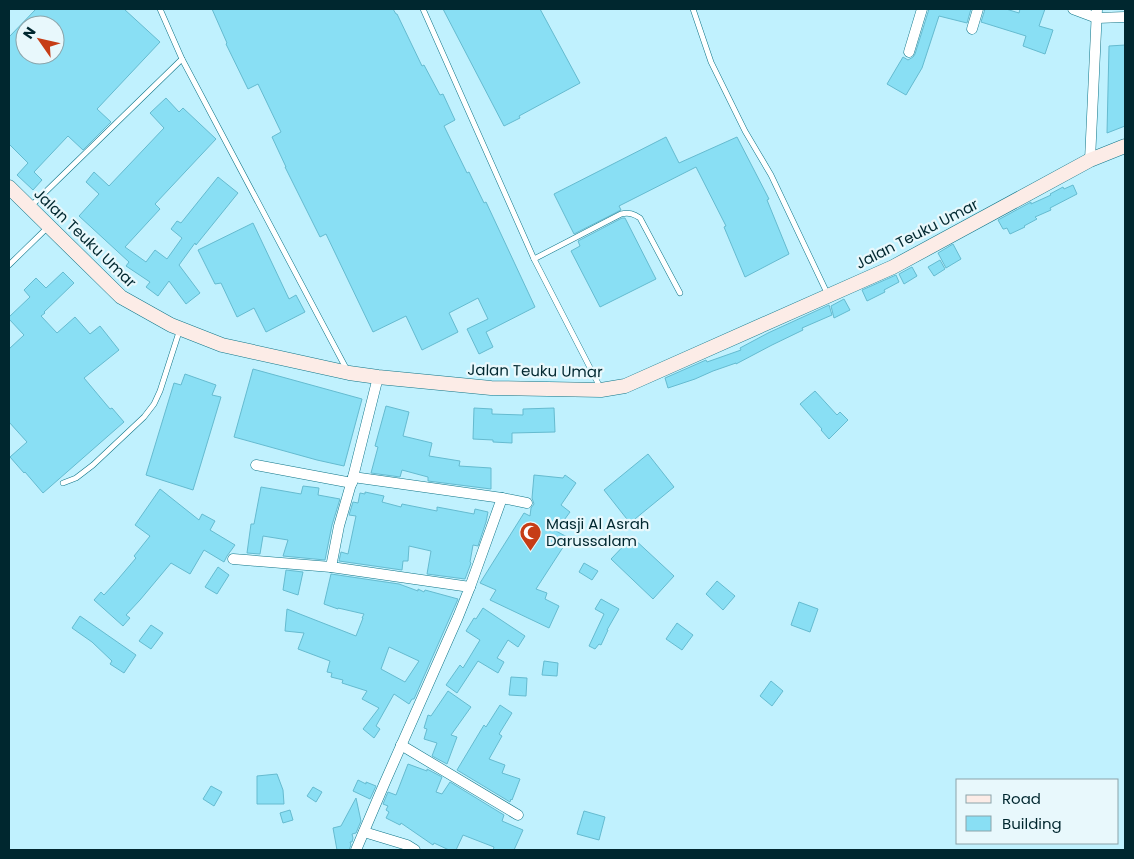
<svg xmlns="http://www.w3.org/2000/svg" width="1134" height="859" font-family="Poppins,sans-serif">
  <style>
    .building { fill: #89dff4; stroke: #65bbd0; fill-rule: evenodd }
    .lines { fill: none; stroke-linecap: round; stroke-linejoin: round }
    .lane-casing { stroke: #0f7588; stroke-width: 6 }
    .street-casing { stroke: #0f7588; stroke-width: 11 }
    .secondary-casing { stroke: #0f7588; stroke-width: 15 }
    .lane { stroke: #fff; stroke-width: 5 }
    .street { stroke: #fff; stroke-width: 10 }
    .secondary { stroke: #fcece7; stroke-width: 14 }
    .labels { text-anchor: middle; stroke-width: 4.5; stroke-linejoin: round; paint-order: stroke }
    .street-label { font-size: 15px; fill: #00272f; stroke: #e8f8fc }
    .poi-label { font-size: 15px; fill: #00272f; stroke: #e8f8fc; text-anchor: start }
  </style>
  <rect width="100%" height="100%" fill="#c0f1fe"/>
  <!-- building -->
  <g class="building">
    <path d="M36,9H124L160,42L97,109L111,122L83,150L68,136L67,137L34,172L42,180L33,190L17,175L28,163L9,144V37ZM25,25H55V55H25Z"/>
    <polygon points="212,9 393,9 396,14 397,14 422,66 424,65 440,95 443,94 455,120 444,126 467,173 469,172 484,203 486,202 535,307 486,332 493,347 479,354 467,329 488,319 478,298 449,313 458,332 422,350 406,316 373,332 326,234 320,237 285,167 286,167 272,137 281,132 258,84 248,89 226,44 227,43"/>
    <polygon points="443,9 540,9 580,83 519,116 520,118 504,126"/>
    <polygon points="929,9 971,9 967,23 939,16 922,68 906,95 887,84 903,57 908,60 913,57 915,54"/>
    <polygon points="985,9 1006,9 1019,13 1020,9 1045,9 1039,26 1053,30 1045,54 1023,46 1026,36 981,22"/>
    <polygon points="1125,45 1125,126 1107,133 1109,46"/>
    <polygon points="166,98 179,112 183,108 216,139 155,204 160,209 125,247 146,262 155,250 167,259 182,238 171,229 177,221 181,223 218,177 238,193 196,245 195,243 179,265 200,293 186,304 169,281 158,296 146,287 150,282 126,266 129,262 79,216 99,194 86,182 94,172 109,186 164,128 150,113"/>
    <polygon points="666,137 679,163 737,137 769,199 767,200 789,254 745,277 724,227 726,226 696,167 619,206 621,210 574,234 554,194"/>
    <polygon points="1073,185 1077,194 1050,208 1051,210 1035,217 1037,219 1024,226 1025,227 1010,234 1007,228 1004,229 1003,229 998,220 1031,202 1031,204 1051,195 1050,194 1063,187 1064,189"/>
    <polygon points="622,218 625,218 656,279 600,307 571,251 580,246 578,241"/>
    <polygon points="253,223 289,299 296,295 305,312 266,332 254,308 237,317 221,283 215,284 198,250"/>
    <polygon points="953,244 961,259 946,268 938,253"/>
    <polygon points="940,260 945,269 934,276 928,267"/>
    <polygon points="912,267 917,276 904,284 899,274"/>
    <polygon points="63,272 74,283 44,312 45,313 41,316 57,333 75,317 90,334 100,326 119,350 84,378 110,409 112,408 124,422 43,493 25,472 24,473 10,457 27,442 9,422 9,349 24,335 9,319 9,317 30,297 24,290 36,278 46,288"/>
    <polygon points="896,275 899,282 884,290 885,292 867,301 862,290"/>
    <polygon points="844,299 850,310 834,318 831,306"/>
    <polygon points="829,305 832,315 802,328 803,330 772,345 736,364 736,363 713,371 695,379 668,388 665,378 706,360 707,362 741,350 740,348 768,333"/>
    <polygon points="253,369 362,399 344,466 317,460 234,437"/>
    <polygon points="185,374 216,385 212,395 221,397 193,490 146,475 174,383 181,385"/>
    <polygon points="815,391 837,415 840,412 848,420 829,439 821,430 822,429 800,404"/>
    <polygon points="386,406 409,412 403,436 432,443 429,456 460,461 459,466 491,468 491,489 428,481 428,477 402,470 400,477 371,473 378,447 375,446"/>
    <polygon points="474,408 492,409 492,414 523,415 523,409 554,408 555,432 512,433 512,443 493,442 493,440 473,439"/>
    <polygon points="648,454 674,487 630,523 604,490"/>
    <polygon points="534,475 563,478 565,475 576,483 561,505 570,512 556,531 569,538 536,589 547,593 545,599 559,606 549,628 490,600 496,590 480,583 524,513 530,516 531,508 534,504 532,498"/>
    <polygon points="303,486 319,488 318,495 340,499 332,525 325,560 283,556 288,540 263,536 260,554 247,553 251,524 254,524 261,487 301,494"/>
    <polygon points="160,489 199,520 202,514 215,521 210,530 235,545 227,556 224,562 204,550 190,574 171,563 140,600 126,615 130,618 123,626 94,600 101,592 104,595 114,584 136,558 134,556 150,536 135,525"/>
    <polygon points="365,492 384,496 382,502 401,507 402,504 437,511 437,507 474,514 475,509 488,512 486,522 478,546 473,545 470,562 471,563 465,579 427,574 431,551 409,546 408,561 403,561 402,570 339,561 341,552 348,554 356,516 349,515 353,502 358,503 360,493 365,494"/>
    <polygon points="632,537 674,576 653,599 611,559"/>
    <polygon points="584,563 598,571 592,580 579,572"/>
    <polygon points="218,567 229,575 217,594 205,587"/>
    <polygon points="286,570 303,572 298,595 283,590"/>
    <path d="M331,574L399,584L418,591V589L424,592L425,590L458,599L414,699H412L409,704L394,694L376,726L380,729L374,738L363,729L379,708L362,699L367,691L342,683L343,680L331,677L332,673L327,672L330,661L298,649L304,633L285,631L287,609L356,636L363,618H362L364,614L338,608V609L324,604ZM389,647L419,661L405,682L381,669Z"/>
    <polygon points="717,581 735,596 723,610 706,594"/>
    <polygon points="601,599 619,609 607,630 608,630 601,645 599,644 595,649 589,646 604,614 595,609"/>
    <polygon points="799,602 818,609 810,632 791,625"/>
    <polygon points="483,608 525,636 518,647 508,640 497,658 504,662 498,673 478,661 457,693 446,685 460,665 463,668 480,640 466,631 474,618 476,619"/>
    <polygon points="80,616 136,655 124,673 110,664 112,661 92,642 72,628"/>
    <polygon points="677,623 693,635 682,650 666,639"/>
    <polygon points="151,625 163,633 151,649 139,641"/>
    <polygon points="544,661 558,663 557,676 542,675"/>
    <polygon points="511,677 527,678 526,696 509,695"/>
    <polygon points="771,681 783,691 772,706 760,696"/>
    <polygon points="448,691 471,707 451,735 457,737 447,764 432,756 437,743 424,739 427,729 424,728 428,715 431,716"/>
    <polygon points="500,705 512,713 499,734 502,736 489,759 505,765 502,773 520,779 512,800 511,799 510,802 457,770 484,725 486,727"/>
    <polygon points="408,764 427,771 427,769 442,777 436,792 442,794 450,782 504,815 502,821 523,830 514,850 493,850 494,847 463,835 456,850 449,850 434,843 433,845 401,823 400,825 386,818 389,812 386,810 388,806 383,804 388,792 396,795"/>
    <polygon points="277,774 283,790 284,804 257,804 257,776"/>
    <polygon points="358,780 366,784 366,782 376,786 370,799 353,791"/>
    <polygon points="211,786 222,792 214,806 203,799"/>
    <polygon points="313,787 322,792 316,802 307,796"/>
    <polygon points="356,798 361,821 356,833 352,834 353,838 352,842 350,842 351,845 349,850 337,850 333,828 341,826"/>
    <polygon points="290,810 293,820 283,823 280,813"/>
    <polygon points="584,811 605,817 599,840 577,834"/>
  </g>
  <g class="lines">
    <defs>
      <g id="lane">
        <polyline points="160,9 182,59 347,370"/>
        <polyline points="423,9 534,259 601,389"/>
        <polyline points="693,9 711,62 745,131 771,175 828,295"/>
        <polyline points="30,207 182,59"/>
        <path d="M534,259L621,214C629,212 634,214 640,218L680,293"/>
        <polyline points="9,265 48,227"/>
        <polyline points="63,483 76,478 93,465 144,417 154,404 160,391 180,329"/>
      </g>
      <g id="street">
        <polyline points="1073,9 1097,18 1125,17"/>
        <polyline points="972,29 978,9"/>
        <polyline points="909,52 922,9"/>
        <polyline points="1090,160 1097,9"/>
        <polyline points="256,465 352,483"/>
        <polyline points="353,477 502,498 470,587"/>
        <polyline points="502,498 527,503"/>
        <polyline points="233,559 331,567"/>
        <polyline points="401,745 518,815"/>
        <polyline points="364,832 407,845 415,850"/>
        <polyline points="356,850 385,782 458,617 470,587 331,567 339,526 353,477 378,377"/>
      </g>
      <polyline id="secondary" points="9,187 121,297 171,325 222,345 349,373 378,377 491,388 601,390 625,386 893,267 1090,160 1125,146"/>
    </defs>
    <!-- lane casing -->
    <use href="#lane" class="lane-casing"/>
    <!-- street casing -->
    <use href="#street" class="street-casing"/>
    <!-- secondary casing -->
    <use href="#secondary" class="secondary-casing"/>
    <!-- lane -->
    <use href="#lane" class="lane"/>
    <!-- street -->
    <use href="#street" class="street"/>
    <!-- secondary -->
    <use href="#secondary" class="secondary"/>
  </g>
  <!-- icons -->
  <defs>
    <symbol id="mosque-pin" viewBox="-11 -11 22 30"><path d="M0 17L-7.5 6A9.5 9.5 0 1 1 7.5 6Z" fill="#c63d16" stroke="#e8f8fc"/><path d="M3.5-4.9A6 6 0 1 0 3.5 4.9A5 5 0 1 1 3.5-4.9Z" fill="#fff"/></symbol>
  </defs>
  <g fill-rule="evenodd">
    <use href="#mosque-pin" x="518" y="520" width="25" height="34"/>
  </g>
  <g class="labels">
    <!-- street labels -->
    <g class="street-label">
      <text transform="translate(917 234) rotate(-27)" y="5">Jalan Teuku Umar</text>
      <text transform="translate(85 238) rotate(44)" y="5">Jalan Teuku Umar</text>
      <text transform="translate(535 371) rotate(1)" y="5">Jalan Teuku Umar</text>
    </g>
    <!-- poi labels -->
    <g class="poi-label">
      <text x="546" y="529">Masji Al Asrah<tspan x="546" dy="17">Darussalam</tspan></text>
    </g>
  </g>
  <!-- border -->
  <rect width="1134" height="859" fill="none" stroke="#00272f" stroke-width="20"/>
  <!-- legend -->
  <rect x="956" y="779" width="162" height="65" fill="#e8f8fc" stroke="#8ba4aa"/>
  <rect x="966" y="795" width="25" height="8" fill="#fcece7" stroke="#8ba4aa"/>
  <text x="1002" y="804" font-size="15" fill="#00272f">Road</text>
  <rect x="966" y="816" width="25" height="15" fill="#89dff4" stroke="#8ba4aa"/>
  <text x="1002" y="829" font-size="15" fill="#00272f">Building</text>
  <!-- north arrow -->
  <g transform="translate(40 40) rotate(304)"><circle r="24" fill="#e8f8fc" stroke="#8ba4aa"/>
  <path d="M0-4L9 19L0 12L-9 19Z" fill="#c63d16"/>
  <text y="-8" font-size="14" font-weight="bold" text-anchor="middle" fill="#00272f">N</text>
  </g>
</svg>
